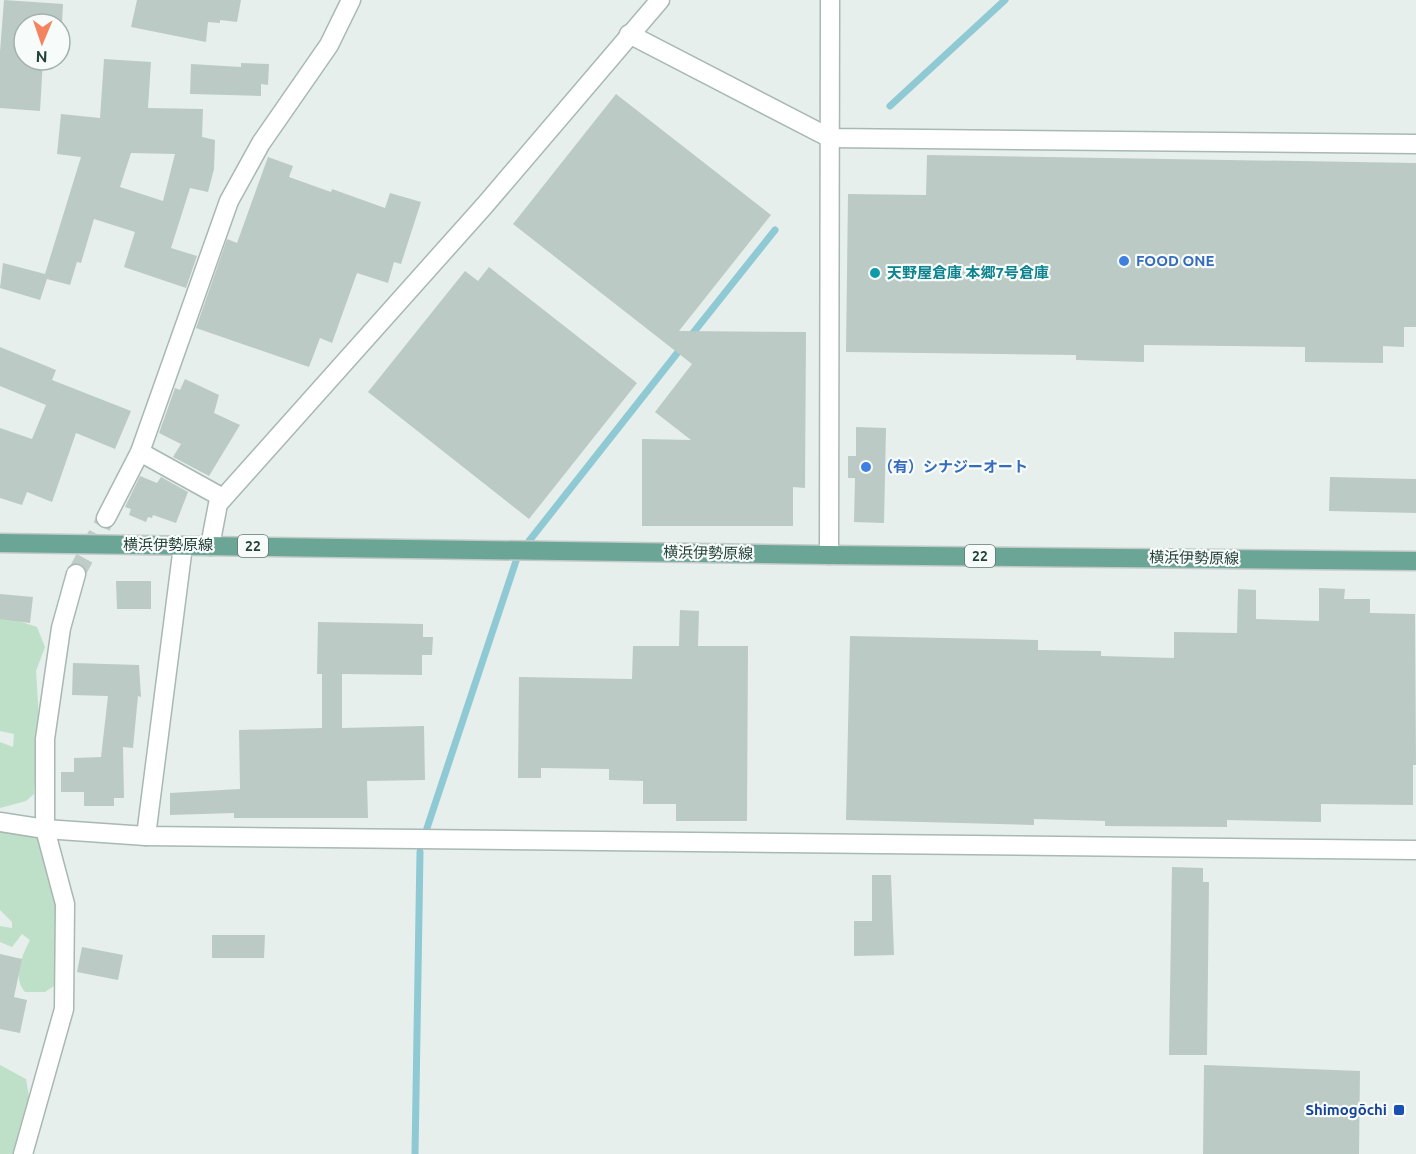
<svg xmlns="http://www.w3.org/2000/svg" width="1416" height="1154" font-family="Ubuntu,'Noto Sans JP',sans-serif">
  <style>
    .green { fill: #bfe0c8 }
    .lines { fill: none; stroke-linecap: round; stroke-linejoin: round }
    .stream { stroke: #8ec9d4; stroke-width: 7 }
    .building { fill: #bbcac4; fill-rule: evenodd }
    .street-tunnel { stroke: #bfccc8; stroke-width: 18; stroke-dasharray: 18 9; stroke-linecap: butt }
    .street-casing { stroke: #a8b8b2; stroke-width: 21 }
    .primary-casing { stroke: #c2cac8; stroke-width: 21 }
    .street { stroke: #fff; stroke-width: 18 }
    .primary { stroke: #6aa596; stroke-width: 18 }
    .shop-dot { fill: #3f7fe0; stroke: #f7fbf9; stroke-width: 2 }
    .culture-dot { fill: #0f9aa8; stroke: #f7fbf9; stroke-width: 2 }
    .transit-dot { fill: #1a4fb4; stroke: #f7fbf9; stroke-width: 2 }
    .labels { text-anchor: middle; stroke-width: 4.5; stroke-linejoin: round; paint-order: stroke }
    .shield { fill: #f7fbf9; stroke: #637a73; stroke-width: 1.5 }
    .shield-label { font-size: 14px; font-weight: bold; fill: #24423a }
    .shop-label { font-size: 15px; font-weight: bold; fill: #366cbe; stroke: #f7fbf9; text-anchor: start }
    .culture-label { font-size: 15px; font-weight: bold; fill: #0d838f; stroke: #f7fbf9; text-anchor: start }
    .street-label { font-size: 15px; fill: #24423a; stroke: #f7fbf9 }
    .transit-label { font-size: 15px; font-weight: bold; fill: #164399; stroke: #f7fbf9; text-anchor: end }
  </style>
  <rect width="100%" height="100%" fill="#e6efeb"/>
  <!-- green -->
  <g class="green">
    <polygon points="0,615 37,627 45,647 36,671 39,719 34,794 26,801 0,808 0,742 13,747 14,734 0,731"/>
    <path d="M0,822L35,828L56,880L58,974L54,986L45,992H25C12,977 22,956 30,940L22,934L12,947L0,942V926L12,928V922L0,910Z"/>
    <polygon points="0,1065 26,1079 30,1103 15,1154 0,1154"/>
  </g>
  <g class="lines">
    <!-- stream -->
    <g class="stream">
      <polyline points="890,106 1005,0"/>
      <polyline points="689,338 775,230"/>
      <polyline points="427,828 518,555 682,347"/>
      <polyline points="415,1154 420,852"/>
    </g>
  </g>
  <!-- building -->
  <g class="building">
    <polygon points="4,0 63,4 62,24 24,24 24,60 43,60 40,111 0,108 0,52"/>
    <polygon points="137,0 241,0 237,22 220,20 220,23 208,22 206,42 131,27"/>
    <path d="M104,59L151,62L148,108L203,109L202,137L215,140L214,169L208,192L190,188L171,248L197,256L186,288L124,267L135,232L94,219L81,263L77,262L70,285L47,279L40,300L0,288L3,263L45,274L81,157L57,154L61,114L100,118ZM131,153L175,154L163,201L120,187Z"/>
    <polygon points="241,63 269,64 268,85 261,84 261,96 190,94 191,64 241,67"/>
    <polygon points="616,94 771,215 679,331 806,332 805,488 793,487 793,526 642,526 642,439 691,440 655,412 692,364 513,224"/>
    <polygon points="927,155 1416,163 1416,327 1404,327 1404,347 1383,346 1383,363 1305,362 1305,347 1144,345 1144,362 1076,360 1076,355 846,352 848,194 926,195"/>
    <polygon points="268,157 293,166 289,177 331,192 332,189 385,208 390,193 421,202 401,264 394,262 388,283 357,273 332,343 320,338 309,367 196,328 227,239 237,243"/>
    <polygon points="489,267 637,383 529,519 368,392 465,271 478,281"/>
    <polygon points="0,347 56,370 52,380 131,411 115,449 76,433 52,502 27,492 22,505 0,498 0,428 32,439 46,405 0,386"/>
    <polygon points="185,379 219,395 214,413 240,425 209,476 173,457 181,444 159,433 175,388 180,390"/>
    <polygon points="856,427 886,428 884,523 854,522 855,478 848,478 848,456 856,456"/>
    <polygon points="140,476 157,483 161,477 188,492 176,523 153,515 152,518 148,517 146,522 129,515 131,509 125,507"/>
    <polygon points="1330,477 1416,479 1416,513 1329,511"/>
    <polygon points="116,581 151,581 151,609 117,609"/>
    <polygon points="1319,588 1345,589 1344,599 1370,599 1370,613 1415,614 1416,765 1413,765 1413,805 1321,804 1321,822 1227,820 1227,827 1105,826 1105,821 1034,819 1034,825 846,820 850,636 1038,640 1038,650 1101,651 1101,656 1174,658 1174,632 1237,633 1238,589 1256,590 1256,619 1319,621"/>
    <polygon points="0,594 33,597 30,623 0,619"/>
    <polygon points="680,610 699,611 698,646 748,646 747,821 676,821 676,804 643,804 643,781 609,780 609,769 541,768 541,778 518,778 519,677 632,679 633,646 679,646"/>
    <polygon points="318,622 423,624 423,637 433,637 432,655 422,655 422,675 342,674 342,728 424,726 425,780 367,781 368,818 234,818 234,813 170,815 170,793 240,789 239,730 322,728 322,674 317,674"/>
    <polygon points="73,663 139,665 141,697 138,696 133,748 123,747 124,798 114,798 114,806 84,806 84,792 61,792 61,772 74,772 74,758 101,757 108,696 72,695"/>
    <polygon points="1172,867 1203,868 1203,882 1209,882 1207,1055 1169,1055"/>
    <polygon points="872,875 891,875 894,955 854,956 854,921 872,921"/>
    <polygon points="212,935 265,935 264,958 212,958"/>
    <polygon points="82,947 123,955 118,980 77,972"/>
    <polygon points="0,954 22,959 14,997 27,1000 20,1033 0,1029"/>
    <polygon points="1204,1065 1360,1071 1359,1154 1203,1154"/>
  </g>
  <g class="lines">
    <!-- street-tunnel -->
    <polyline class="street-tunnel" points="76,574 106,518"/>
    <defs>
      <g id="street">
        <polyline points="629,34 830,138 1416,144"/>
        <polyline points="140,452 223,498"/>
        <polyline points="106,518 140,452 229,201 261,143 329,45 351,0"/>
        <polyline points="210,546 218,504 485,205 660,0"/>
        <polyline points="829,555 830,0"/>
        <polyline points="0,822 45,829 146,836 1416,850"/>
        <polyline points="146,836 183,546"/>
        <polyline points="23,1154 64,1009 65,904 45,829 45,739 61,628 76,574"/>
      </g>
      <polyline id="primary" points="0,543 829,555 1416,561"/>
    </defs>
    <!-- street casing -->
    <use href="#street" class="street-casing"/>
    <!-- primary casing -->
    <use href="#primary" class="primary-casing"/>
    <!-- street -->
    <use href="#street" class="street"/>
    <!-- primary -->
    <use href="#primary" class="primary"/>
  </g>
  <!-- markers -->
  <g class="shop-dot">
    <circle cx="1124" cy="261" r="6"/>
    <circle cx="866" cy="467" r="6"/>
  </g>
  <circle class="culture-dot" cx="875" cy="273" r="6"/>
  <rect class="transit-dot" x="1393" y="1104" width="12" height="12" rx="3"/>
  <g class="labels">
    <!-- shield labels -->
    <g class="shield">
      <rect x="238" y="535" width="30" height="22" rx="4.5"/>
      <rect x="965" y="545" width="30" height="22" rx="4.5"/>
    </g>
    <g class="shield-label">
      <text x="253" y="551">22</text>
      <text x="980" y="561">22</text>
    </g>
    <!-- shop labels -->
    <g class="shop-label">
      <text x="1136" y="266">FOOD ONE</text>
      <text x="878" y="472">（有）シナジーオート</text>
    </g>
    <!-- culture labels -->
    <g class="culture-label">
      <text x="887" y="278">天野屋倉庫 本郷7号倉庫</text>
    </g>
    <!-- street labels -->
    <g class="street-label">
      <text x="168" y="550">横浜伊勢原線</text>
      <text transform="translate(708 553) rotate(1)" y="5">横浜伊勢原線</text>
      <text transform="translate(1194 558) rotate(1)" y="5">横浜伊勢原線</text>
    </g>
    <!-- transit labels -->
    <g class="transit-label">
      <text x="1387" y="1115">Shimogōchi</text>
    </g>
  </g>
  <!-- north arrow -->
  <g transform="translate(42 42) rotate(182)"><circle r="28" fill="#f7fbf9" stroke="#a3b1ad" stroke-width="1.5"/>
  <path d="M0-4.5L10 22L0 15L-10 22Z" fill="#f4845f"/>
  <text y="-9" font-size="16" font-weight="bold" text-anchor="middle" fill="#24423a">N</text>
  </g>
</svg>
